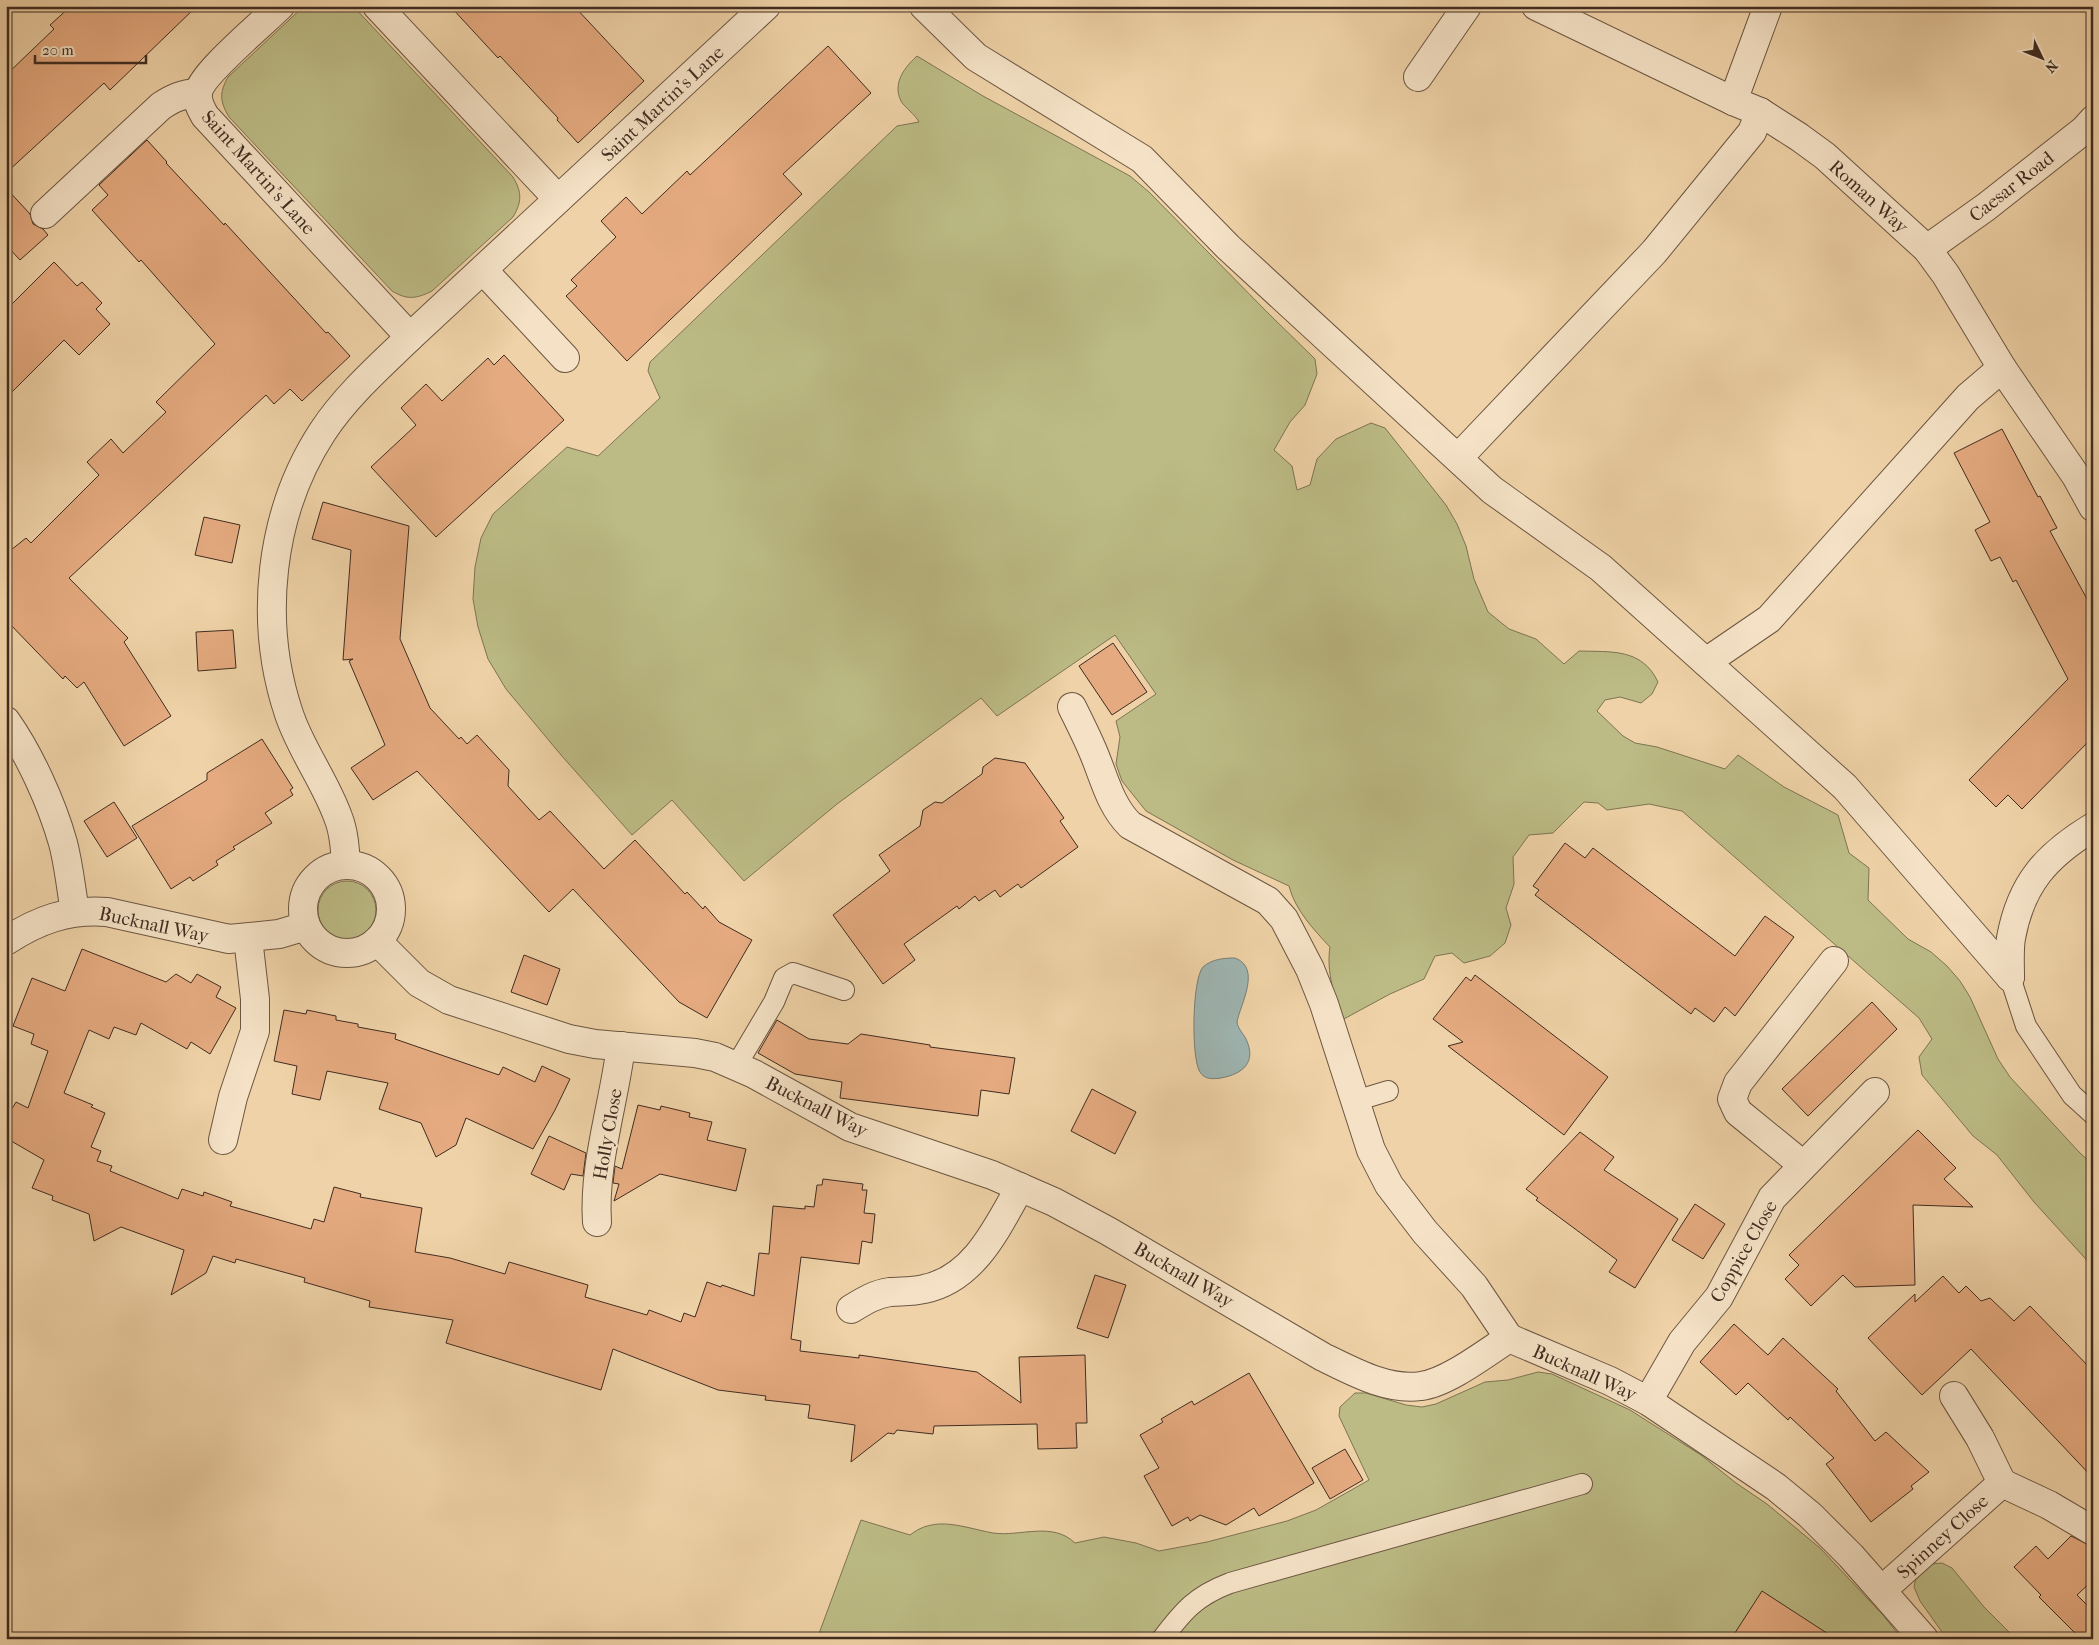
<svg xmlns="http://www.w3.org/2000/svg" width="2099" height="1645" font-family="'IM FELL French Canon',serif">
  <style>
    .green { fill: #bcbb85; stroke: #7e7453 }
    .water { fill: #9eb5b2; stroke: #787e78 }
    .building { fill: #e5aa7f; stroke: #402c21 }
    .lines { fill: none; stroke-linecap: round; stroke-linejoin: round }
    .lane-casing { stroke: #6c5642; stroke-width: 22 }
    .street-casing { stroke: #6c5642; stroke-width: 30 }
    .lane { stroke: #f5e2c6; stroke-width: 20 }
    .street { stroke: #f5e2c6; stroke-width: 28 }
    .labels { text-anchor: middle; stroke-width: 4.5; stroke-linejoin: round; paint-order: stroke }
    .street-label { font-size: 19px; fill: #402c21; stroke: #f5e2c6 }
  </style>
  <rect width="100%" height="100%" fill="#efd2a7"/>
  <filter id="stains"><feTurbulence type="fractalNoise" baseFrequency=".004" numOctaves="4"/><feColorMatrix values="0 0 0 0 .2 0 0 0 0 .09 0 0 0 0 .02 0 0 0 .5 -.17"/></filter>
  <radialGradient id="worn" r=".72"><stop offset=".6" stop-color="#630" stop-opacity="0"/><stop offset="1" stop-color="#630" stop-opacity=".3"/></radialGradient>
  <!-- green -->
  <g class="green">
    <path d="M304,6H353L513,177C522,192 522,202 513,217L432,291C416,299 407,300 392,291L229,117C220,102 219,93 228,77Z"/>
    <path d="M917,56L983,96L1130,176L1149,192L1268,313L1315,359L1317,374L1305,405L1290,422L1274,450L1292,466L1297,490L1310,485L1317,459L1336,439L1371,423L1385,428L1446,505L1457,524L1466,546L1474,579L1488,612L1509,629L1536,639L1564,664L1579,651C1611,652 1642,648 1658,682L1652,694L1641,703L1620,697L1605,700L1597,711L1623,736L1635,743L1657,747L1725,769L1738,755L1784,787L1838,815L1849,853L1869,868L1868,900L1908,939L1931,952L1947,966L1960,981L1970,997L1998,1059L2010,1077L2079,1152L2093,1165V1267L2034,1202L1997,1155L1973,1136L1922,1075L1919,1057L1932,1039L1919,1018L1682,811L1649,804L1607,810L1598,803L1584,802L1553,833L1529,835L1513,857L1514,884L1506,908L1511,925L1505,943L1490,956L1464,963L1452,953L1435,956L1424,979L1390,994L1342,1020C1335,996 1326,973 1330,947C1314,930 1295,910 1289,886L1233,860L1146,811L1122,781L1116,764L1120,737L1116,721L1156,694L1115,635L997,716L981,698L837,804L744,881L672,800L632,835L561,755L506,689L488,659L478,627L473,599L475,567L481,538L493,514L567,447L598,456L660,398L648,371L650,362L897,126L919,122C915,114 905,108 901,101C892,83 905,67 917,56Z"/>
    <circle cx="347" cy="910" r="29"/>
    <path d="M1538,1372L1552,1374L1630,1410L1701,1455L1736,1483L1767,1504L1820,1548L1883,1615L1902,1639H817L861,1520L910,1535C919,1528 927,1525 939,1524C956,1523 976,1530 993,1533C1020,1537 1052,1521 1075,1543L1104,1537L1136,1543L1159,1551L1207,1542L1287,1521L1316,1510L1369,1480L1339,1416L1340,1407L1355,1393H1366L1406,1405L1422,1407L1436,1404L1485,1382L1508,1380Z"/>
    <polygon points="1942,1563 1952,1568 1984,1607 2016,1639 1947,1639 1920,1601 1914,1587 1916,1578 1931,1564"/>
  </g>
  <!-- water -->
  <path class="water" d="M1235,958C1262,968 1240,1005 1237,1022C1238,1029 1243,1033 1246,1039C1257,1062 1243,1074 1221,1078C1213,1079 1205,1080 1200,1072C1191,1059 1192,979 1203,967C1212,959 1224,958 1235,958Z"/>
  <!-- building -->
  <g class="building">
    <polygon points="71,6 197,6 110,90 104,83 6,173 6,75 54,29 50,25"/>
    <polygon points="450,6 574,6 644,81 578,143 557,120 558,118 500,56 498,58"/>
    <polygon points="828,46 871,93 783,174 802,194 627,361 566,296 577,286 571,280 616,237 601,221 626,197 642,214 687,171 690,175"/>
    <polygon points="147,140 167,162 166,163 224,225 225,223 326,333 328,332 350,356 302,401 290,389 274,404 266,395 69,578 128,638 124,642 171,716 124,746 84,682 77,688 65,676 63,679 6,620 6,554 26,538 31,543 99,475 87,462 111,439 123,453 166,412 156,402 215,344 141,260 139,262 92,210 108,195 99,185"/>
    <polygon points="6,188 30,214 33,224 43,229 48,235 20,260 6,245"/>
    <polygon points="54,262 77,286 82,282 102,303 96,309 110,324 79,355 64,340 6,398 6,310"/>
    <polygon points="504,355 564,420 436,537 371,467 416,425 401,408 426,384 442,401 488,358 494,365"/>
    <polygon points="2002,429 2038,497 2040,496 2057,528 2050,531 2093,610 2093,737 2022,809 2008,795 1996,807 1969,780 2068,679 2016,580 2013,582 2000,557 1991,561 1975,530 1990,522 1954,453"/>
    <polygon points="323,502 409,526 400,639 430,708 459,739 461,737 467,744 477,735 509,770 508,786 539,820 550,811 604,869 635,840 685,894 687,892 703,909 705,906 719,922 752,940 707,1018 679,1002 573,889 549,912 417,771 373,800 351,768 385,745 349,661 353,659 343,660 351,550 312,539"/>
    <polygon points="204,517 240,525 232,563 195,555"/>
    <polygon points="233,630 236,668 198,671 196,632"/>
    <polygon points="1113,643 1147,692 1112,715 1079,666"/>
    <polygon points="262,739 293,788 290,790 293,795 265,813 272,823 233,847 235,849 216,861 218,865 193,881 190,877 171,889 132,826 207,780 207,773"/>
    <polygon points="995,758 1025,763 1064,818 1060,821 1078,847 1021,888 1018,884 1000,897 995,890 979,901 975,896 959,909 957,906 904,944 915,960 883,984 833,915 890,871 879,855 920,826 923,810 935,802 942,803 982,774 983,767"/>
    <polygon points="114,802 137,838 107,857 84,821"/>
    <polygon points="1565,843 1585,858 1593,848 1735,956 1765,916 1794,937 1735,1016 1725,1007 1714,1022 1695,1008 1691,1014 1535,895 1539,890 1533,886"/>
    <polygon points="82,949 166,982 176,974 191,983 197,974 221,987 216,997 236,1008 210,1054 191,1042 187,1049 141,1023 136,1035 114,1027 109,1039 89,1030 64,1093 93,1105 91,1107 105,1113 91,1147 101,1151 97,1161 112,1166 110,1171 178,1199 182,1189 203,1196 204,1192 232,1202 230,1206 311,1229 314,1219 324,1222 334,1187 361,1194 360,1197 422,1208 415,1252 450,1258 505,1274 509,1262 588,1285 585,1297 647,1315 649,1310 681,1322 684,1313 695,1317 707,1282 721,1287 722,1285 754,1296 759,1253 769,1254 773,1206 805,1209 805,1206 814,1207 817,1185 822,1185 823,1179 863,1184 862,1190 867,1190 864,1213 875,1214 872,1243 862,1241 859,1264 801,1257 791,1339 801,1341 800,1351 859,1358 859,1355 977,1372 1021,1403 1019,1357 1085,1355 1087,1423 1076,1423 1077,1448 1038,1449 1037,1424 934,1426 933,1434 897,1430 894,1434 888,1433 851,1462 855,1425 808,1418 810,1405 765,1400 766,1396 718,1390 613,1349 601,1390 446,1343 453,1320 369,1307 370,1301 304,1282 305,1278 236,1259 235,1263 213,1256 206,1273 171,1295 184,1250 121,1227 94,1241 89,1214 52,1200 53,1196 32,1188 44,1160 6,1138 6,1119 16,1102 28,1108 48,1051 31,1044 34,1034 13,1026 32,978 65,991"/>
    <polygon points="524,955 560,969 547,1005 511,992"/>
    <polygon points="1475,975 1608,1077 1564,1135 1448,1046 1463,1042 1433,1019 1466,977 1471,981"/>
    <polygon points="1872,1002 1897,1029 1808,1116 1782,1089"/>
    <polygon points="284,1010 306,1014 307,1010 336,1016 336,1020 358,1024 358,1027 396,1034 395,1039 499,1075 503,1067 535,1082 542,1066 570,1079 555,1110 533,1149 466,1118 456,1145 436,1157 421,1123 379,1109 388,1083 327,1071 320,1100 292,1094 297,1066 274,1061"/>
    <polygon points="777,1020 809,1039 848,1044 861,1034 930,1045 930,1047 1015,1058 1009,1094 981,1090 978,1116 840,1098 842,1082 795,1074 758,1053"/>
    <polygon points="1092,1089 1136,1112 1115,1154 1071,1131"/>
    <polygon points="638,1105 660,1110 661,1106 690,1113 689,1117 712,1122 707,1140 746,1149 736,1191 660,1174 614,1201 619,1184 613,1183 615,1166 622,1169"/>
    <polygon points="1918,1130 1956,1168 1944,1179 1973,1207 1913,1205 1915,1285 1855,1287 1843,1275 1811,1306 1785,1279 1799,1265 1789,1255"/>
    <polygon points="1580,1132 1614,1157 1604,1170 1678,1219 1635,1288 1609,1272 1617,1260 1536,1200 1538,1198 1526,1189"/>
    <polygon points="549,1136 586,1153 583,1176 571,1174 564,1190 531,1174"/>
    <polygon points="1695,1204 1725,1224 1703,1259 1672,1240"/>
    <polygon points="1095,1275 1126,1285 1108,1338 1077,1328"/>
    <polygon points="1943,1276 1959,1293 1966,1286 1981,1301 1990,1298 2014,1321 2030,1306 2093,1371 2093,1478 1971,1349 1922,1395 1868,1338 1915,1294 1915,1302"/>
    <polygon points="1734,1324 1768,1355 1783,1338 1838,1389 1836,1391 1875,1441 1886,1432 1929,1472 1911,1486 1913,1489 1871,1522 1826,1464 1834,1458 1790,1417 1788,1420 1748,1383 1736,1395 1700,1362"/>
    <polygon points="1249,1373 1314,1483 1259,1516 1254,1508 1226,1525 1200,1515 1190,1521 1188,1517 1172,1526 1144,1476 1159,1468 1140,1435 1163,1422 1161,1419 1192,1401 1194,1405"/>
    <polygon points="1345,1449 1363,1480 1330,1499 1312,1468"/>
    <polygon points="2071,1536 2093,1547 2093,1580 2077,1595 2093,1611 2093,1639 2081,1639 2039,1597 2041,1595 2014,1567 2036,1546 2048,1559"/>
    <polygon points="1762,1591 1836,1639 1731,1639"/>
  </g>
  <g class="lines">
    <defs>
      <g id="lane">
        <polyline points="2010,977 2026,1026 2072,1095 2093,1114"/>
        <polyline points="736,1066 774,1002 784,978 793,973 844,990"/>
        <polyline points="1355,1101 1388,1091"/>
        <path d="M1162,1639C1184,1610 1196,1596 1230,1583L1582,1484"/>
      </g>
      <g id="street">
        <path d="M280,6C265,21 199,76 198,94C197,102 201,109 205,116L410,337"/>
        <polyline points="377,6 558,199"/>
        <polyline points="924,6 976,57 1142,159 1228,247 1492,490 1601,568 1845,787 2010,977"/>
        <polyline points="1536,6 1733,101 1760,112 1799,137 1825,156 1927,249 1946,275 2002,368 2076,476 2093,507"/>
        <polyline points="1418,77 1467,6"/>
        <polyline points="1733,101 1768,6"/>
        <path d="M45,214L161,106C173,98 182,94 198,93"/>
        <polyline points="1927,249 1986,207 2084,130 2093,120"/>
        <polyline points="483,270 565,358"/>
        <polyline points="1458,458 1654,252 1752,132 1760,112"/>
        <polyline points="1706,662 1769,619 1968,397 2002,368"/>
        <path d="M1072,707C1079,721 1086,735 1092,749C1104,776 1109,804 1130,825L1268,901L1284,919L1310,969L1324,1004L1371,1150L1389,1185L1425,1232L1474,1286L1509,1338"/>
        <path d="M6,721C30,755 52,804 63,843C69,866 71,889 75,912"/>
        <path d="M346,865C345,849 344,832 338,817C325,781 301,750 289,714C258,622 269,513 323,431C346,396 379,367 410,337L766,6"/>
        <circle cx="347" cy="909" r="44"/>
        <path d="M6,941C38,920 68,909 107,912L229,939L279,934L306,926"/>
        <path d="M377,941L419,983L449,1000L569,1039L595,1044L695,1053L715,1057L754,1074L850,1127L992,1175L1054,1202L1108,1231L1323,1357C1352,1371 1387,1391 1421,1386C1447,1383 1486,1353 1509,1338"/>
        <path d="M2010,977C2010,964 2009,950 2011,938C2021,883 2047,855 2093,827"/>
        <polyline points="223,1140 233,1097 255,1031 255,999 248,938"/>
        <polyline points="1803,1165 1738,1112 1732,1099 1738,1083 1834,961"/>
        <path d="M597,1222C593,1166 614,1103 621,1046"/>
        <path d="M851,1309C864,1301 875,1294 890,1292C901,1291 912,1292 924,1289C974,1279 997,1228 1020,1187"/>
        <polyline points="1509,1338 1610,1381 1648,1401 1776,1487 1810,1515 1851,1556 1924,1639"/>
        <polyline points="1954,1396 1980,1438 2002,1483"/>
        <polyline points="1648,1401 1682,1342 1719,1297 1772,1198 1875,1092"/>
        <polyline points="1882,1590 2002,1483 2049,1505 2093,1531"/>
      </g>
    </defs>
    <!-- lane casing -->
    <use href="#lane" class="lane-casing"/>
    <!-- street casing -->
    <use href="#street" class="street-casing"/>
    <!-- lane -->
    <use href="#lane" class="lane"/>
    <!-- street -->
    <use href="#street" class="street"/>
  </g>
  <g class="labels">
    <!-- street labels -->
    <g class="street-label">
      <text transform="translate(662 103) rotate(-43)" y="7">Saint Martin's Lane</text>
      <text transform="translate(259 172) rotate(48)" y="7">Saint Martin's Lane</text>
      <text transform="translate(2011 186) rotate(-38)" y="7">Caesar Road</text>
      <text transform="translate(1869 196) rotate(42)" y="7">Roman Way</text>
      <text transform="translate(154 924) rotate(12)" y="7">Bucknall Way</text>
      <text transform="translate(817 1106) rotate(27)" y="7">Bucknall Way</text>
      <text transform="translate(607 1134) rotate(-80)" y="7">Holly Close</text>
      <text transform="translate(1743 1251) rotate(-60)" y="7">Coppice Close</text>
      <text transform="translate(1184 1274) rotate(30)" y="7">Bucknall Way</text>
      <text transform="translate(1585 1372) rotate(24)" y="7">Bucknall Way</text>
      <text transform="translate(1942 1536) rotate(-42)" y="7">Spinney Close</text>
    </g>
  </g>
  <!-- margin -->
  <rect width="2099" height="1645" fill="none" stroke="#efd2a7" stroke-width="25"/>
  <rect x="8" y="8" width="2084" height="1630" fill="none" stroke="#402c21" stroke-width="2.5"/>
  <rect x="12" y="12" width="2074" height="1620" fill="none" stroke="#402c21"/>
  <!-- north arrow -->
  <g transform="translate(2042 58) rotate(133)" stroke="#f5e2c6" stroke-width="4" paint-order="stroke">
  <path d="M0-4L9 19L0 12L-9 19Z" fill="#402c21"/>
  <text y="-8" font-size="14" font-weight="bold" text-anchor="middle" fill="#402c21">N</text>
  </g>
  <!-- scale -->
  <path d="M35 55v8h111v-8" fill="none" stroke="#402c21" stroke-width="2.5"/>
  <text x="42" y="55" font-size="15" fill="#402c21" stroke="#f5e2c6" stroke-width="4" paint-order="stroke">20 m</text>
  <rect width="100%" height="100%" filter="url(#stains)"/>
  <rect width="100%" height="100%" fill="url(#worn)"/>
</svg>
